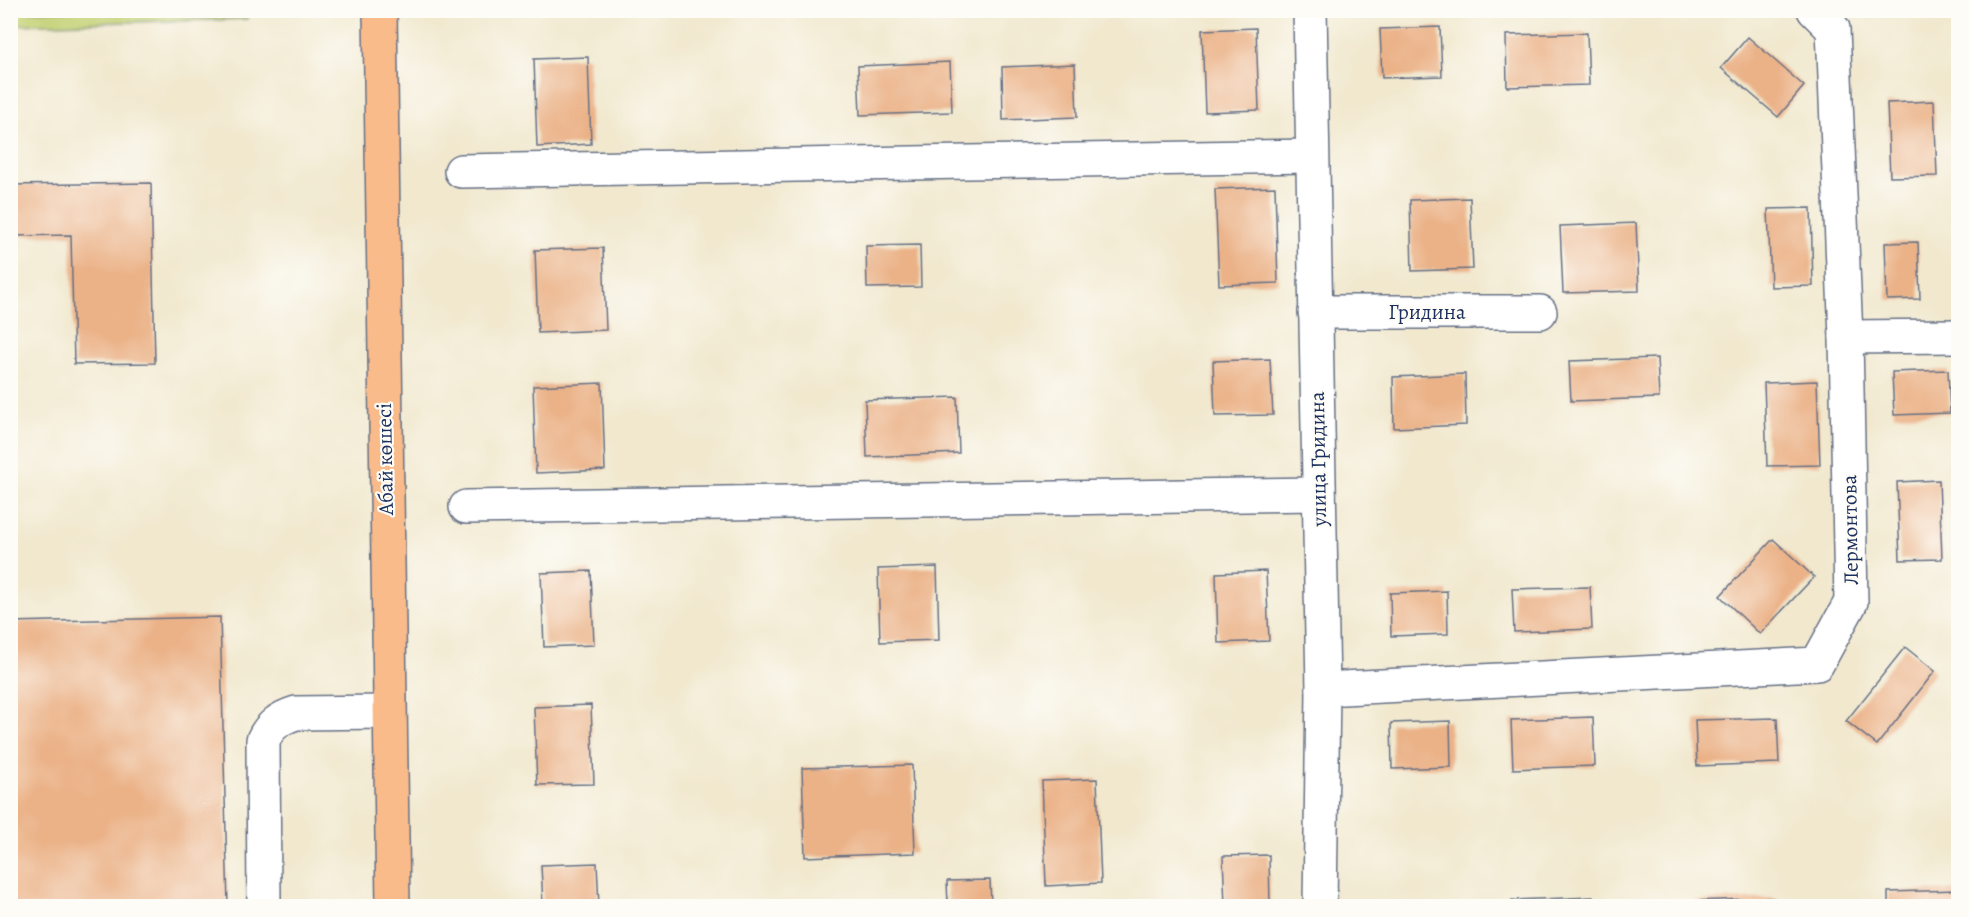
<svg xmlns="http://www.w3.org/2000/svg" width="1969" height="917" font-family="Alegreya,serif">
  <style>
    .green { fill: #c2d072; stroke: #6e8068; stroke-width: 1.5 }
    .building { fill: #ebb288 }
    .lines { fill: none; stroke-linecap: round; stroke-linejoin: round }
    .minor-casing { stroke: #667085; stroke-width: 36 }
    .major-casing { stroke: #667085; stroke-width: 36 }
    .minor { stroke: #fff; stroke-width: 33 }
    .major { stroke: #fabb8b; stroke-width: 33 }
    .labels { text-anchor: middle; stroke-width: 4.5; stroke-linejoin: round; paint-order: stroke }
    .street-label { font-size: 21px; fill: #1b2f5e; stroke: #fdfcf7 }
  </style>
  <rect width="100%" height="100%" fill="#fdfcf7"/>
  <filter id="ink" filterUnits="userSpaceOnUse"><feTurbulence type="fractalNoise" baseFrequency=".0167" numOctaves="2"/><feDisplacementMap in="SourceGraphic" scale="12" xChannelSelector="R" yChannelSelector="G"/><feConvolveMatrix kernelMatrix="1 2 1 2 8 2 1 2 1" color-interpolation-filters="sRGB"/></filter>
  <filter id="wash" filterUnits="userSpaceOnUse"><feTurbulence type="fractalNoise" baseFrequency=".008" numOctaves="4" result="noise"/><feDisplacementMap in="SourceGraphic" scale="24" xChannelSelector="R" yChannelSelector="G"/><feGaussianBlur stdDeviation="1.35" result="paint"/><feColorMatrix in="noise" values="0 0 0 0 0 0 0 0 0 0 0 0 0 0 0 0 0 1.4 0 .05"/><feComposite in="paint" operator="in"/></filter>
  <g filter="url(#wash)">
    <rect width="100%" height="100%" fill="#f1e8ce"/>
    <!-- green -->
    <polygon class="green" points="247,10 247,19 11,25 11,11"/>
    <g id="blocks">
      <!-- building -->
      <g class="building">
        <polygon points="1440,27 1442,76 1382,78 1380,29"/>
        <polygon points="1256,28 1259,110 1205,112 1202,30"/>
        <polygon points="1587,33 1589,85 1507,87 1506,35"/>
        <polygon points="1748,37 1804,86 1778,117 1721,68"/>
        <polygon points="588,57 591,144 537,147 534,59"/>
        <polygon points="950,62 952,112 860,115 858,66"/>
        <polygon points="1075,64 1077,117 1003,120 1002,67"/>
        <polygon points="1934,101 1937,176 1890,177 1887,103"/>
        <polygon points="151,183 155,363 74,364 71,235 10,236 10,185"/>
        <polygon points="1275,187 1278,283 1219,285 1215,189"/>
        <polygon points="1470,198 1473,269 1412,271 1410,200"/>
        <polygon points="1811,208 1813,286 1771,287 1768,209"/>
        <polygon points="1636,223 1639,291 1563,293 1560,226"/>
        <polygon points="1918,242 1920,299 1887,300 1885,243"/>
        <polygon points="920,245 921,287 867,288 866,246"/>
        <polygon points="603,248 606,330 538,333 535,250"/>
        <polygon points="1657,358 1659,398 1571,401 1569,361"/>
        <polygon points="1270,359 1273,415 1215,416 1213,361"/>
        <polygon points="1948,370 1950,413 1894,415 1892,372"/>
        <polygon points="1465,374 1466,425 1394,428 1393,377"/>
        <polygon points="1817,381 1820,465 1767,466 1764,383"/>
        <polygon points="602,383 605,470 536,473 533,386"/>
        <polygon points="957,397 959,453 867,457 865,400"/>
        <polygon points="1939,480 1942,559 1900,560 1897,482"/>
        <polygon points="1773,539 1814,577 1760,634 1720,596"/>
        <polygon points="937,567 939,640 880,642 878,569"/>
        <polygon points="591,571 594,645 544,647 541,573"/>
        <polygon points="1266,571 1269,641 1218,643 1216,573"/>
        <polygon points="1590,587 1592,629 1514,632 1512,589"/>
        <polygon points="1447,591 1448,634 1391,636 1390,593"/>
        <polygon points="220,617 228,906 10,906 10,622"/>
        <polygon points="1905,647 1935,671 1877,745 1846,721"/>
        <polygon points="591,705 594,784 537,785 534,707"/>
        <polygon points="1593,717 1595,766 1513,769 1511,720"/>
        <polygon points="1777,718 1779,763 1697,766 1695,720"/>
        <polygon points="1450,721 1451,767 1392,769 1391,723"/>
        <polygon points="912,765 915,853 805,857 802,768"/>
        <polygon points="1097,779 1101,883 1046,886 1042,781"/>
        <polygon points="1269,855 1270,906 1225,906 1223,856"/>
        <polygon points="597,863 599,906 543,906 541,865"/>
        <polygon points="990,880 991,906 948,906 947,881"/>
        <polygon points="1958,890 1958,906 1888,906 1888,892"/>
        <polygon points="1593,897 1594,906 1512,906 1512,900"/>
        <polygon points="1774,898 1774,906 1693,906 1693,901"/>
      </g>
    </g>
  </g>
  <g filter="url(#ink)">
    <use href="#blocks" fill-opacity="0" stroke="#667085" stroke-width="1.5"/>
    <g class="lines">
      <defs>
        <g id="minor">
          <polyline points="1310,10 1323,689 1320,906"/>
          <polyline points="461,171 1312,156"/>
          <polyline points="1315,312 1540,312"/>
          <polyline points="1846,337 1958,336"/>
          <polyline points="466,507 1319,494"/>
          <polyline points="1323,689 1817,664 1851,602 1846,337 1833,29 1814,10"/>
          <path d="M264,906L263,740C270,725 280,718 296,713L388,712"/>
        </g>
        <polyline id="major" points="380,10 393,906"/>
      </defs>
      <!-- minor casing -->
      <use href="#minor" class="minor-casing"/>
      <!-- major casing -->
      <use href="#major" class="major-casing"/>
      <!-- minor -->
      <use href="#minor" class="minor"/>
      <!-- major -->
      <use href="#major" class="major"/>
    </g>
  </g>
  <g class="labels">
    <!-- street labels -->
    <g class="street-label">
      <text x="1427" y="319">Гридина</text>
      <text transform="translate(385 459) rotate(-91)" y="7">Абай көшесі</text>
      <text transform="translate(1318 459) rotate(-91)" y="7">улица Гридина</text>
      <text transform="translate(1850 530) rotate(-91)" y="7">Лермонтова</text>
    </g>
  </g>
  <!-- margin -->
  <rect width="1969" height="917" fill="none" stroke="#fdfcf7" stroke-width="36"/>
</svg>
